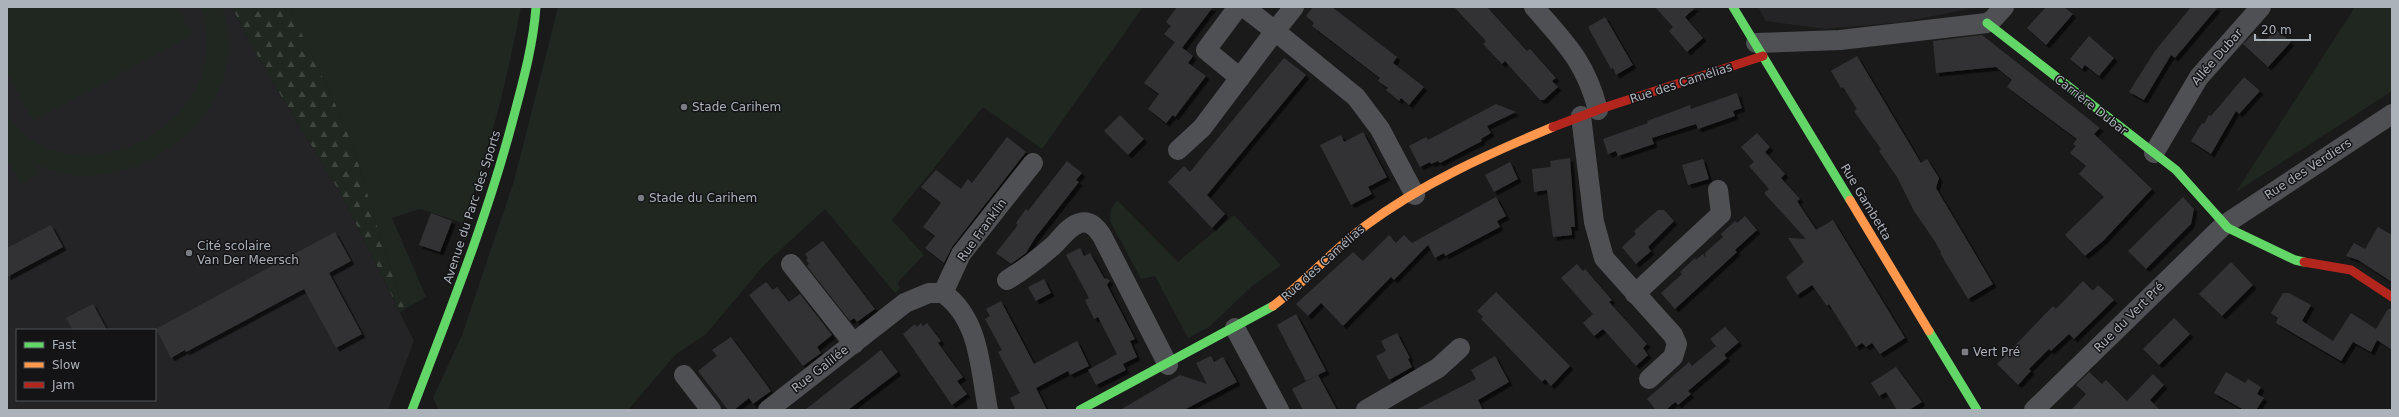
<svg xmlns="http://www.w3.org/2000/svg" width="2399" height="417" font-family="'DejaVu Sans',sans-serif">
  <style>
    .built { fill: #242426; fill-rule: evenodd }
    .green { fill: #202720 }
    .forest { fill: url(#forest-firs) }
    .building { fill: #333334; filter: url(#shadow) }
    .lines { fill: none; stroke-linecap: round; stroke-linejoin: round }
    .street { stroke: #4e5053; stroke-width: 20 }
    .fast { stroke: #63d668; stroke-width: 9 }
    .slow { stroke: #ff974d; stroke-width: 9 }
    .jam { stroke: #b3261e; stroke-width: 9 }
    .poi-dot { fill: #797d82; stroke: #141416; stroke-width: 1.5 }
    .labels { text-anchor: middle; stroke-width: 3; stroke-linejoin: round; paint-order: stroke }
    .street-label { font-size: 12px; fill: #acb2ba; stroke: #141416 }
    .poi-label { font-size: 12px; fill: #acb2ba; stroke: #141416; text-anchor: start }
  </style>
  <defs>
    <pattern id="forest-firs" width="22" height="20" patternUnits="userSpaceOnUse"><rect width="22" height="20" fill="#202720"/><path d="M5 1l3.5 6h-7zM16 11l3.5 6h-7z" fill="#3e443e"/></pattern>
    <filter id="shadow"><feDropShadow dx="3.5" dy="3.5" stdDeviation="0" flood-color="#0009"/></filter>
  </defs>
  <rect width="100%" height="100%" fill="#1a1a1a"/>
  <!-- built -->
  <g class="built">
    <path d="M7,7H232L263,66L341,194L414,341L388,410H7ZM17,330H155V400H17Z"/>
    <polygon points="1758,7 1979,7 1903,22 1825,29 1766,21"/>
  </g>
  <!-- green -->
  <g class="green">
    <polygon points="7,7 177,7 192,35 33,121 7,73"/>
    <path d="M200,7H222C253,95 168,176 83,176C65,176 49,170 33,163L38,174L21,184L7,159V115C75,212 244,118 200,7Z"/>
    <path d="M289,7H521C507,80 489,153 463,223L420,209L392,218L426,297L405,309L398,294L354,150L339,112Z"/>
    <polygon points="558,7 1143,7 1042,149 983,107 892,220 924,255 898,282 900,289 895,293 825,209 765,264 706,334 676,354 628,410 439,410 433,398 462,335 514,181"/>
    <polygon points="2355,7 2392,7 2392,91 2236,192"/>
    <polygon points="1117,200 1178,262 1234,215 1281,265 1251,287 1209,327 1188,338 1155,276 1141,279 1110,221 1111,209"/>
  </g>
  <!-- forest -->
  <polygon class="forest" points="232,7 289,7 339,112 354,150 398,294 405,309 400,312 341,194 263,66"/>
  <!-- building -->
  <g class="building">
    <polygon points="1177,7 1213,7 1182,48 1164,34 1171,26 1166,22"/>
    <polygon points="1313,7 1332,7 1397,57 1393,63 1424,87 1409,105 1401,98 1399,101 1386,90 1388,88 1378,81 1380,78 1312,26 1314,23 1306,16"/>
    <polygon points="1454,7 1487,7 1527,51 1530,49 1556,78 1552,81 1558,87 1544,100 1540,100 1505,61 1502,64 1483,44 1486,41"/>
    <polygon points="1655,7 1696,7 1685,17 1703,38 1687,52 1669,31 1673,27"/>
    <polygon points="2046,7 2064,7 2073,14 2046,45 2027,28"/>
    <polygon points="2191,7 2218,7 2175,58 2171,55 2144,100 2129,92 2155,51"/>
    <polygon points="1605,17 1633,65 1616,75 1613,68 1611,69 1588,27"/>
    <polygon points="2276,30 2291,42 2268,67 2243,44 2254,33 2264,42"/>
    <polygon points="1982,35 2100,128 2094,134 2152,189 2103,241 2085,256 2065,235 2104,197 2079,174 2086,166 2070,153 2076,146 2073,144 2077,139 2007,87 2012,80 1996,67 1936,73 1933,41"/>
    <polygon points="2089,36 2114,58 2099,76 2085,65 2082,69 2070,59"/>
    <polygon points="1175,42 1193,56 1188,63 1206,76 1175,117 1173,115 1166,123 1148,109 1159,94 1144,83"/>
    <polygon points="1857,56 1921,163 1927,159 1939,178 1936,188 1993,284 1968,299 1940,253 1941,252 1934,240 1914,211 1897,177 1879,151 1881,149 1854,111 1857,109 1843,87 1841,88 1831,71"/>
    <polygon points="1284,58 1306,75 1207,195 1225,214 1212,228 1168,182 1184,166 1190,172"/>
    <polygon points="2244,77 2260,91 2239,114 2236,111 2211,154 2191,141 2202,123 2204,124 2209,115 2211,116"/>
    <polygon points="1737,93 1742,108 1733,111 1735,116 1698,129 1696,124 1652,138 1654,144 1618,156 1616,151 1608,154 1603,139 1648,123 1647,121 1669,113 1690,105 1691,109"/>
    <polygon points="1496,104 1516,112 1487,126 1491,133 1481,139 1482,141 1440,163 1438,161 1431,164 1430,162 1420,167 1409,146 1426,137 1428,140"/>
    <polygon points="1120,115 1144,139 1128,155 1104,131"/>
    <polygon points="1363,132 1387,177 1368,187 1372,194 1351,205 1320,145 1341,135 1344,142"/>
    <polygon points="1757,133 1770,147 1765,152 1785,174 1781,178 1800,199 1797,201 1816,230 1833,220 1905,338 1880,354 1872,343 1866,347 1862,343 1856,347 1829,304 1827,306 1812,285 1797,295 1786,277 1804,262 1788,238 1806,239 1764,193 1769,189 1749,166 1754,162 1741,147"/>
    <polygon points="1007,137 1026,152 952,247 944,263 925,248 935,236 923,227 941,203 921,187 936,170 961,189 968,179 972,183"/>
    <polygon points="1570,158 1575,227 1571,227 1572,235 1553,237 1547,190 1534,192 1532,169 1551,167 1550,161"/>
    <polygon points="1703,159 1709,179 1688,185 1682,165"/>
    <polygon points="1067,161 1082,173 1076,180 1079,182 1035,238 1026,253 1011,264 996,253 1018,225 1016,223 1026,209 1028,211"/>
    <polygon points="1510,162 1518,179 1494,192 1485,175"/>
    <polygon points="1496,197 1506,216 1497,221 1500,227 1445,256 1444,253 1435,258 1428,245 1394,280 1391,277 1343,326 1321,303 1308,316 1296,304 1353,252 1363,261 1389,235 1396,243 1404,235 1412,243"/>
    <polygon points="2183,197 2194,209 2191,224 2146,269 2128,251"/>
    <polygon points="1658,210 1664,210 1674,221 1648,247 1651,251 1636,264 1622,247 1636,234 1634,231"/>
    <polygon points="431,213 452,221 440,252 419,245"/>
    <polygon points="1745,216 1757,230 1735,250 1737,252 1675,309 1661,293 1682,274 1680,272 1695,258 1696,260 1703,254 1706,258 1705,253 1723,237 1721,234 1735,221 1737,223"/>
    <polygon points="51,225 63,247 7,277 7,248"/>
    <polygon points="2378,227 2392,235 2392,282 2358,260 2346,256 2354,243 2365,249"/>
    <polygon points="335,232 351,261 329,273 362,334 336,348 304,289 186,352 185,350 171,358 156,329"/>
    <polygon points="823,241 875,309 857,322 854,318 850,321 807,266 809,264 806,260 808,258 805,254"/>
    <polygon points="1080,248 1084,256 1090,253 1104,278 1110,280 1107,285 1135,339 1130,341 1137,357 1123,364 1126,370 1096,385 1088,370 1117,354 1098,317 1094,319 1085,300 1089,298 1066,255"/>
    <polygon points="2231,262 2253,285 2222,316 2199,294"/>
    <polygon points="1577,264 1583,271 1585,269 1598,284 1612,300 1609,302 1647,344 1643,348 1648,355 1636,366 1603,329 1594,336 1583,323 1593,314 1561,278"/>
    <polygon points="1044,279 1051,293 1036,301 1028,287"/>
    <polygon points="2083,281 2093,291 2098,285 2114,300 2074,339 2069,334 2051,351 2049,349 2029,369 2031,371 2018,385 1997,364 2053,306 2056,309"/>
    <polygon points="766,282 773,290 777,287 789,302 800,294 832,335 817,347 821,353 803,366 749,295"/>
    <polygon points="1496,292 1570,366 1551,386 1545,379 1542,382 1481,319 1483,317 1477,311"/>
    <polygon points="2283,293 2289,293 2311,305 2302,321 2333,341 2351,313 2376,329 2388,309 2392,309 2392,350 2377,340 2371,352 2353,342 2341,361 2276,323 2278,318 2271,313"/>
    <polygon points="1001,301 1034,364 1077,341 1089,366 1070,375 1068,371 1036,388 1047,410 1016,410 1010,398 1020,393 998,352 1002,350 985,319 990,316 986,309"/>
    <polygon points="93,304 107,330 73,330 66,318"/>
    <polygon points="1296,314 1326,371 1306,381 1277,325"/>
    <polygon points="2174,318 2190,334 2159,365 2143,349"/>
    <polygon points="921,323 923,326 927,323 941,341 938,343 963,377 957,381 967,394 952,405 903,334 915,324 917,327"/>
    <polygon points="1725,327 1739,342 1724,355 1710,339"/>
    <polygon points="1397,333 1410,358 1408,359 1412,367 1389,380 1376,356 1386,351 1381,341"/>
    <polygon points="731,337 771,391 753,404 749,398 734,410 728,410 698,371 717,356 712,350"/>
    <polygon points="1716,346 1727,358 1688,391 1691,394 1678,405 1675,402 1666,410 1656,410 1647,399 1689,362 1692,366"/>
    <polygon points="881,350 898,372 848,410 805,410"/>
    <polygon points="1211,356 1214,362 1223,357 1237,382 1184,410 1120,410 1180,375 1207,384 1196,363"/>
    <polygon points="1495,356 1509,382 1478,400 1483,410 1416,410 1476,379 1471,370"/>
    <polygon points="1896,367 1922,402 1909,410 1897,410 1886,392 1879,396 1871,383"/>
    <polygon points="2089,372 2102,384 2106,380 2127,401 2153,374 2164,385 2150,400 2160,410 2071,410 2086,394 2076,385"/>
    <polygon points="2226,372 2245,383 2248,379 2261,387 2257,394 2264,398 2256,410 2244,410 2214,393"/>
    <polygon points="1318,375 1337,410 1303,410 1292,389"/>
  </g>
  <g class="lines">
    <!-- street -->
    <g class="street">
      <polyline points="1238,7 1206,50 1240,78"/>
      <polyline points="1244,7 1275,31 1294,7"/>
      <path d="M1534,7C1566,44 1585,61 1598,110"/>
      <polyline points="1756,43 1840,40 1987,23 1993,19 2004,7"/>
      <polyline points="1581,116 1594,222 1604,258 1673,335 1677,344 1673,357 1649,379"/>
      <polyline points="1178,150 1202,128 1275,31 1356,97 1380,129 1415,195"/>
      <polyline points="2154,153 2199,77 2261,7"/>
      <polyline points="791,264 854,344"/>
      <path d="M1007,280C1024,270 1039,258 1054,245C1062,237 1069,226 1080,223C1090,220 1097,228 1102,236L1168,365"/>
      <polyline points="943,293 961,254 1033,163"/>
      <path d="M943,293C980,319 980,369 988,410"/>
      <polyline points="1635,294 1721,214 1718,190"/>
      <polyline points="1235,328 1279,410"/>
      <polyline points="684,375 711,410"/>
      <polyline points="768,410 905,303 929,293 943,293"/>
      <polyline points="1366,410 1438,368 1460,348"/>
      <polyline points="2034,410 2224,225 2392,114"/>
    </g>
    <!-- fast -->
    <g class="fast">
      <polyline points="1733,7 1850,200"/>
      <polyline points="1987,23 2176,170 2228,228 2295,260 2304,262"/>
      <polyline points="1929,331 1977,410"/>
      <path d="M412,410C448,315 486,221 512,123C522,85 533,47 536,7"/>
      <polyline points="1080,410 1273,306"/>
    </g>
    <!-- slow -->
    <g class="slow">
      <polyline points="1850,200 1929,331"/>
      <path d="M1273,306C1305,282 1332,251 1365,226C1421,184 1488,154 1553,127"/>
    </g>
    <!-- jam -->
    <g class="jam">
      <polyline points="1553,127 1603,108 1763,56"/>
      <polyline points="2304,262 2351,270 2392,297"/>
    </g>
  </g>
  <!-- markers -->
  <g class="poi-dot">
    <circle cx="684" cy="107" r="4"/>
    <circle cx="641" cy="198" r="4"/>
    <circle cx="189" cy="253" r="4"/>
    <rect x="1961" y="348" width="8" height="8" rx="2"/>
  </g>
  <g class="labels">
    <!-- street labels -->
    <g class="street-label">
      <text transform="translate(2217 57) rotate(-49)" y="4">Allée Dubar</text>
      <text transform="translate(1681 83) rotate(-18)" y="4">Rue des Camélias</text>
      <text transform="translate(2091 105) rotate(38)" y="4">Carrière Dubar</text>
      <text transform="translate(2308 169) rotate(-33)" y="4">Rue des Verdiers</text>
      <text transform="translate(1866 202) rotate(59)" y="4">Rue Gambetta</text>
      <text transform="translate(472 207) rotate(-72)" y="4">Avenue du Parc des Sports</text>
      <text transform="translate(982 230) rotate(-54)" y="4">Rue Franklin</text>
      <text transform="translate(1323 263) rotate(-42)" y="4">Rue des Camélias</text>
      <text transform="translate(2129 317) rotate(-45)" y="4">Rue du Vert Pré</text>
      <text transform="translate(820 369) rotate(-38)" y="4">Rue Galilée</text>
    </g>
    <!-- poi labels -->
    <g class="poi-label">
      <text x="692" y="111">Stade Carihem</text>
      <text x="649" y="202">Stade du Carihem</text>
      <text x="197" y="250">Cité scolaire<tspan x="197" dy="14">Van Der Meersch</tspan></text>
      <text x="1973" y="356">Vert Pré</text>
    </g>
  </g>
  <!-- border -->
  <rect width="2399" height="417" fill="none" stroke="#acb2ba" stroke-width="16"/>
  <!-- legend -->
  <rect x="16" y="329" width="140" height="72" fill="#141416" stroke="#515358"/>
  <rect x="24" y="342" width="20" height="6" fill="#63d668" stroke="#515358"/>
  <text x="52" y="349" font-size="12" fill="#acb2ba">Fast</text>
  <rect x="24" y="362" width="20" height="6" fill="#ff974d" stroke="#515358"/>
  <text x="52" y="369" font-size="12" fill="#acb2ba">Slow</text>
  <rect x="24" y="382" width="20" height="6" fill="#b3261e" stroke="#515358"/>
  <text x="52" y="389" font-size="12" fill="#acb2ba">Jam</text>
  <!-- scale -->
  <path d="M2255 34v6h55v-6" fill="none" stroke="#acb2ba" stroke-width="2"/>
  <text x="2261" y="34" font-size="12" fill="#acb2ba" stroke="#141416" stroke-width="3" paint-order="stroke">20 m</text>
</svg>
